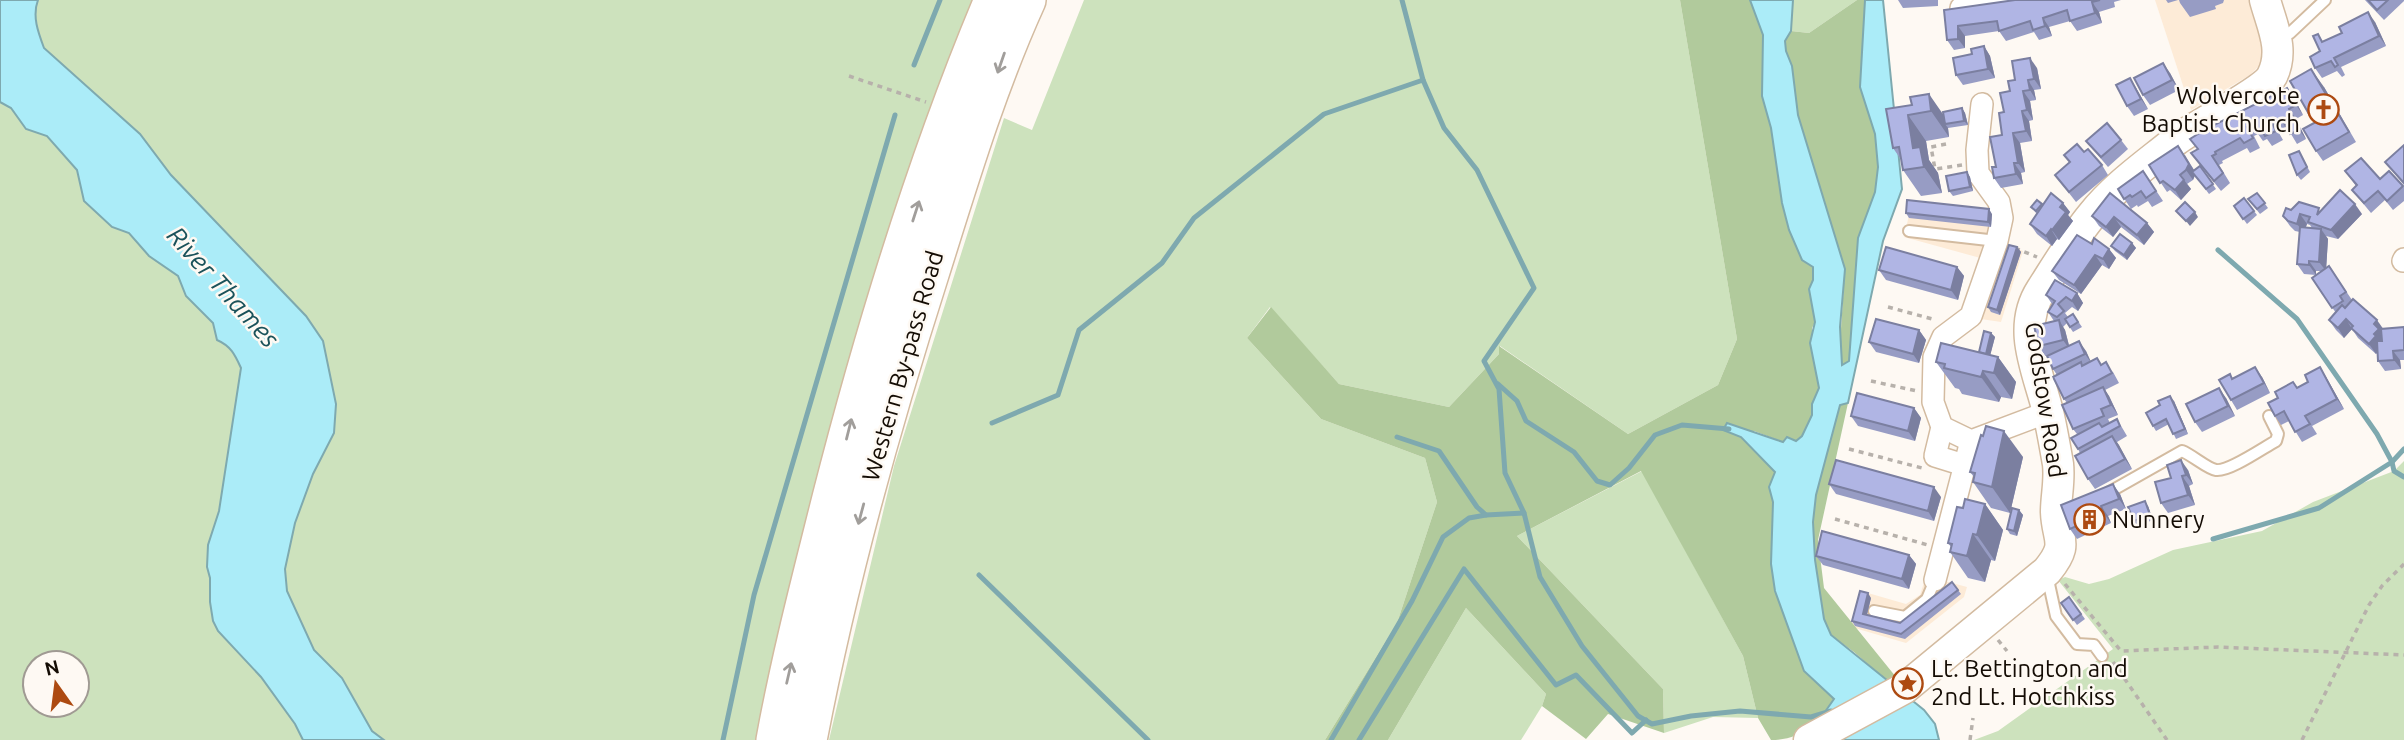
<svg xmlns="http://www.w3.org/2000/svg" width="2404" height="740" font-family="Ubuntu,sans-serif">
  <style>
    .built { fill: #fdebd7 }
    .green { fill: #cde2bd; fill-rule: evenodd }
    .forest { fill: #b1ca9c }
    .water { fill: #abecf8; stroke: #7ea9af; stroke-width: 2 }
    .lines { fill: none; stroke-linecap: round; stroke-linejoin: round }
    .stream { stroke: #7ea9af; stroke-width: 5 }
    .lane-casing { stroke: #d3bba0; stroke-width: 14 }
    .street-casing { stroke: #d3bba0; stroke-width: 24 }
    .secondary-casing { stroke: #d3bba0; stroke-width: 33 }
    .highway-casing { stroke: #d3bba0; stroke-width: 40 }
    .path { stroke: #b7b1ab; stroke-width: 3.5; stroke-dasharray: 5 5; stroke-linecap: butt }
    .lane { stroke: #fff; stroke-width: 10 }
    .street { stroke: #fff; stroke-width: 21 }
    .secondary { stroke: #fff; stroke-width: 30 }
    .highway { stroke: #fff; stroke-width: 37 }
    .wall { fill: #979cc4; fill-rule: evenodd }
    .shaded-wall { fill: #7b7fa0 }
    .building { fill: #b0b5e4; stroke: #7b7fa0; stroke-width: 2 }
    .oneway { stroke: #a19e9b }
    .labels { text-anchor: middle; stroke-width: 5; stroke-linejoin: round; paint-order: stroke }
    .poi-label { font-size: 24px; fill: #140c04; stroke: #fef9f3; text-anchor: start }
    .street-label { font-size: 24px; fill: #140c04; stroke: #fef9f3 }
    .water-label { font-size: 26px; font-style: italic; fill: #1a525a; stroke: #fef9f3 }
  </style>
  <rect width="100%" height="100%" fill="#fef9f3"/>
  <!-- built -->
  <g class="built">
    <polygon points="2155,0 2257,0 2265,60 2250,75 2191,110"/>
    <polygon points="1912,202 1996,214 1984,259 1904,237"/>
    <polygon points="2005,244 2023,251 2001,322 1981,319"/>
    <polygon points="1926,576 1967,587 1964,597 1906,643 1851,627 1861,591 1906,604 1920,595"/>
  </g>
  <!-- green -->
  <g class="green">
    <path d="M38,0H976L764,740H384L372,731L342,678L314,650L287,591L285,569L295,523L313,474L334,433L336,404L323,341L306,316L171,175L140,134L44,48C38,32 32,16 38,0Z"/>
    <polygon points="1084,0 1680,0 1737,339 1718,385 1628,434 1500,346 1499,354 1449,407 1339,384 1270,307 1247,338 1321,419 1425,458 1437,502 1397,623 1325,740 829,740 894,466 1004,118 1032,130"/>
    <polygon points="1793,0 1857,0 1809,33 1791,31"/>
    <path d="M0,102L11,108L26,129L47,136L77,170L84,201L112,227L129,233L149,256L178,276L186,296L213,323L217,340L226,344L234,353L241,368L219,511L208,545L207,567L210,578V602L218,631L261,677L295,724L303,740H0ZM35,663H77V705H35Z"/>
    <polygon points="2404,461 2404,740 1974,740 1998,731 2113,649 2058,580 2065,577 2089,584 2109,579 2173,550 2262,531 2313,502 2394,471"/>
    <polygon points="1642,471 1743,656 1758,718 1713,717 1664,733 1663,689 1517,536"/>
    <polygon points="1466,608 1546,694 1542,706 1521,740 1388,740"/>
  </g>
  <!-- forest -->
  <g class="forest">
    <path d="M1680,0H1750L1763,35L1762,96L1771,128L1782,203L1813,267V280L1809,289L1815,322L1812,328L1814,365L1820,388L1812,404V415L1802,436L1796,441L1783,442L1754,431L1741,437L1775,472L1769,487L1773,502L1771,564L1775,591L1804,671L1834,699C1817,723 1802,740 1771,740L1758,718L1743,656L1641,471L1517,536L1663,689L1664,733L1608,714L1586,739L1542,706L1546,694L1466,608L1388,740H1325L1397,623L1437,502L1425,458L1321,419L1247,338L1271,307L1339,384L1449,407L1499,354V346L1628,434L1718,385L1737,339Z"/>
    <polygon points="1857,0 1865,0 1860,86 1875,134 1878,167 1875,192 1858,238 1849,361 1841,365 1841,328 1845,269 1798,115 1792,66 1786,51 1785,41 1791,31 1809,33"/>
    <polygon points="1848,403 1818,540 1824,588 1900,682 1894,687 1854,652 1831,635 1824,619 1815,560 1813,522 1816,495 1840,404"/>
  </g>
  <!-- water -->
  <g class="water">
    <path d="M0,0H38C32,16 38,32 44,48L140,134L171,175L306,316L323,341L336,404L334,433L313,474L295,523L285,569L287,591L314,650L342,678L372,731L384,740H303L295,724L261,677L218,631L213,621L210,602V578L207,567L208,545L219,511L241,368C235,355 231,346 217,340L213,323L186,296L178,276L149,256L129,233L112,227L84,201L77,170L47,136L26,129L11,108L0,102Z"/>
    <polygon points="1750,0 1793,0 1791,31 1785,41 1786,51 1792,66 1798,115 1845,269 1840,327 1842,365 1849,361 1858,238 1875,192 1878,167 1875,134 1860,87 1865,0 1883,0 1902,189 1883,241 1848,403 1840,405 1816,495 1813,522 1815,560 1824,619 1831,635 1924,710 1935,724 1939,740 1825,740 1818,722 1834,699 1804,671 1775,591 1771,564 1773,502 1769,487 1775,472 1741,437 1723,430 1727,423 1777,440 1783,442 1787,437 1796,441 1802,436 1812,415 1812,404 1819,388 1810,343 1815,322 1809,289 1813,280 1813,267 1802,260 1789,230 1782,203 1771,128 1762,96 1763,35"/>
  </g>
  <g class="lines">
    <!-- stream -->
    <g class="stream">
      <polyline points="1402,0 1423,80"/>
      <polyline points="914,65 940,0"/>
      <polyline points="2218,250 2297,319 2377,434 2392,462 2394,471 2404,477"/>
      <polyline points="1498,384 1517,401 1526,421 1574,452 1597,481 1610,485 1629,468 1655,435 1682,425 1729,429"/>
      <polyline points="992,423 1058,395 1079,330 1162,263 1194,218 1324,114 1423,80 1444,128 1477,170 1534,288 1484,361 1499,389 1505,473 1524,513 1540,577 1582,646 1638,716 1652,724 1691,716 1740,711 1811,717 1831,711"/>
      <polyline points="1397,437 1439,451 1477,507 1486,515 1524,513"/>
      <polyline points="2213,539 2319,508 2392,462 2404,449"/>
      <polyline points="979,575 1148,740"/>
      <polyline points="723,740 754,595 895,115"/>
      <polyline points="1331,740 1412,601 1443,537 1469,518 1486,515"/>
      <polyline points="1359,740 1464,569 1556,685 1576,675 1632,733 1646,720"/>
    </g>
    <defs>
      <g id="lane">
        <polyline points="2279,39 2290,33 2325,0"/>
        <polyline points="1909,231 1997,241"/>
        <path d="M2106,494L2182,451C2192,455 2208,469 2216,470C2229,472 2263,448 2276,441L2278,434L2269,416"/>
        <polyline points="2043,578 2049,584 2056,616 2077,644 2094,645 2102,656"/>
        <polyline points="1874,611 1905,617 1927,599 1935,580"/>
      </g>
      <g id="street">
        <polyline points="1961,8 2001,0"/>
        <polyline points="1982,104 1977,150 1978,173 1999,202 2002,218 1997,241 1971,316 1943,337 1934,357 1933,402 1942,427 1971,441 2048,412"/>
        <polyline points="2403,261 2404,259"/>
        <polyline points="1942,427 1935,456 1964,465"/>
        <polyline points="1935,580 1971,441"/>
      </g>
      <path id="secondary" d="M1809,740L1905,688L2047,571C2070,543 2057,541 2056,512C2056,496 2060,481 2058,464C2055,447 2052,429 2048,412C2038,371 2016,329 2041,290C2057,265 2073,238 2092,215C2115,186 2147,164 2175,141C2194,126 2263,92 2272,76C2285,50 2272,26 2265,0"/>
      <g id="highway">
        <path d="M775,740C790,658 811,578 831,498C874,330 926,159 993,0"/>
        <path d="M808,740C838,582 881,427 930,274C959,182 987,88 1027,0"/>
      </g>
    </defs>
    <!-- lane casing -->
    <use href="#lane" class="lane-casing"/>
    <!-- street casing -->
    <use href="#street" class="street-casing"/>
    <!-- secondary casing -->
    <use href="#secondary" class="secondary-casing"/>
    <!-- highway casing -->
    <use href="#highway" class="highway-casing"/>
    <!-- path -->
    <g class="path">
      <polyline points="849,76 926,102"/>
      <polyline points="1946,144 1931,147 1935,169 1962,165"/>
      <polyline points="2015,248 2037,257"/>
      <polyline points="1888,307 1936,320"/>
      <polyline points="1871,381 1917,391"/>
      <polyline points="1849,449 1922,468"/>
      <polyline points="1835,519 1928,545"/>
      <polyline points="2065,584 2121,651 2218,647 2404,655"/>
      <polyline points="1998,640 2007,651"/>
      <polyline points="2113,662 2167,740"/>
      <polyline points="1970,740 1973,718"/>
      <polyline points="2302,740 2369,605 2382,586 2404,564"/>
    </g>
    <!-- lane -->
    <use href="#lane" class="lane"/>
    <!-- street -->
    <use href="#street" class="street"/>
    <!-- secondary -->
    <use href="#secondary" class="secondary"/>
    <!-- highway -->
    <use href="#highway" class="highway"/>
  </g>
  <!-- wall -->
  <g class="wall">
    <polygon points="1898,0 1938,0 1938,6 1903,8"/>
    <polygon points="2015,0 2121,0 2114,2 2115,7 2099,12 2102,23 2077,31 2070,21 2049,27 2052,36 2039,40 2034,32 2006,41 1999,31 1965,36 1965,48 1954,50 1947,40 1944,10"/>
    <polygon points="2166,0 2178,0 2168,3"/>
    <polygon points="2179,0 2224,0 2223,3 2215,6 2216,9 2190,17 2180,3"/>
    <polygon points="2365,0 2404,0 2404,1 2384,20"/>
    <polygon points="2375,22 2386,46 2341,67 2345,75 2342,77 2337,71 2322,78 2315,68 2320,51 2318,34 2323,42"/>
    <polygon points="1984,46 1990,56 1995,78 1963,85 1956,75"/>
    <polygon points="2037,68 2041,89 2034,90 2036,100 2030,101 2033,120 2029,121 2032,141 2020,143 2025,172 2021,173 2023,184 2001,188 1994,178 2002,135 2004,112 2010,91 2015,80"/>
    <polygon points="2170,73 2179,90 2150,105 2143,95"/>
    <polygon points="2130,78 2136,88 2148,109 2134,116 2127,106"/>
    <polygon points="2324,87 2356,142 2323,161 2316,151 2315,122 2309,114"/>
    <polygon points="1910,97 1944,115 1962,108 1965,113 1968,125 1948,128 1949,137 1926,141 1929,160 1938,173 1942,193 1921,196 1903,170 1902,161 1893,148 1912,105"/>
    <polygon points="2294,98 2303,115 2296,119 2306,139 2297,144 2288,129 2279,133 2283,140 2272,146 2267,139 2263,141 2258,134 2254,136 2260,148 2250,153 2247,148 2222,161 2223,163 2219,165 2230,183 2221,191 2191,153 2197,149 2190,139"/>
    <polygon points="2121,140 2128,149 2108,167 2086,141"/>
    <polygon points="2404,145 2404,185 2385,162"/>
    <polygon points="2299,151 2310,172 2301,180 2297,175"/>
    <polygon points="2084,152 2102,165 2108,175 2076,202 2055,175 2070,163 2064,155"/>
    <polygon points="2185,155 2194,170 2200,166 2216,189 2209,194 2195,175 2193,180 2187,184 2191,189 2181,200 2170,190 2167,192 2149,165"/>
    <polygon points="2143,171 2163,201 2152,207 2148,201 2138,207 2137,205 2131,209 2118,189"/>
    <polygon points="2345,171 2380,179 2389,171 2404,187 2404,201 2393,210 2385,200 2371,213 2352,190 2356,186"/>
    <polygon points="1967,172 1970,177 1973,191 1953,196 1949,191"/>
    <polygon points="2110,193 2147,223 2154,232 2144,245 2121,227 2113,237 2099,226 2092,216"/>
    <polygon points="2257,193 2268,208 2260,214 2248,199"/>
    <polygon points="2244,198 2257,215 2247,224 2234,206"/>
    <polygon points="2063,203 2070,212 2068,215 2073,221 2059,240 2057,239 2052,246 2037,234 2030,224 2037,214 2031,207"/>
    <path d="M2291,210L2321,211L2362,214L2338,239L2326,236L2328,239L2326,269L2329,266L2352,300L2383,329L2404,327V360H2400L2401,369L2385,371L2378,361V352L2376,354L2358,338L2352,329L2344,338L2336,330L2329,320L2336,313L2312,278L2322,271H2316V275L2304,274L2297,264L2300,232L2295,231L2290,226L2283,216ZM2307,224L2310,225L2312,228H2305Z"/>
    <polygon points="1906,213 1992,214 1991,227 1909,218"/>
    <polygon points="2132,243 2136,248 2127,260 2115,251 2111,246"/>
    <polygon points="2092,244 2109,249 2116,258 2109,269 2102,265 2081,294 2059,280 2052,271"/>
    <polygon points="2017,247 2021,252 2000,315 1991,312 1988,307"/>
    <polygon points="1957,267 1964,276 1958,300 1886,280 1879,270"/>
    <polygon points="2077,293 2083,303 2078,311 2072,307 2065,313 2068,317 2073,314 2082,327 2073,332 2067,323 2063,327 2065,330 2069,345 2086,351 2090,361 2097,358 2102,365 2113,372 2119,383 2105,390 2109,396 2118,415 2108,419 2110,423 2117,419 2127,436 2117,442 2132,469 2095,489 2088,479 2080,453 2078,449 2077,434 2073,429 2067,403 2064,399 2057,375 2053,369 2048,355 2045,356 2039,346 2054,321 2048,312 2052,304 2046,295"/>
    <polygon points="1919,330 1926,340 1919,363 1876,352 1869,342"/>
    <polygon points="1991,333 1995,337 1990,355 1998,357 2016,382 2012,399 2001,397 1999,402 1962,394 1959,389 1955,388 1936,362 1979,352"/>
    <polygon points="2320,367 2326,377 2344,409 2312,426 2317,434 2302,442 2289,421 2281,425 2275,416 2278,398 2308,382"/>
    <polygon points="2230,374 2233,379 2262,377 2270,393 2237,410 2231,400"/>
    <polygon points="2226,398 2235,416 2202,432 2195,422"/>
    <polygon points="2174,401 2188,434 2176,439 2169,424 2156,431 2153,426"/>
    <polygon points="1914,408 1921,418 1915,441 1858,426 1851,416"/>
    <polygon points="1983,436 2023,457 2010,513 1991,508 1973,482 1974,477 1970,472"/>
    <polygon points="2188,470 2193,484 2189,486 2195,505 2168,513 2161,503 2171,478"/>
    <polygon points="1829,484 1941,497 1934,521 1836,494"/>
    <polygon points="2120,494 2126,509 2108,516 2111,523 2077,539 2070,529 2061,505"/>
    <polygon points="1985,504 2003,530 1995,561 1991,560 1985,582 1968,578 1950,552 1951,547 1948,543 1963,508"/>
    <polygon points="2148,506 2153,520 2137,526 2134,521"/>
    <polygon points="2019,510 2023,515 2017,536 2010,534 2007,529"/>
    <polygon points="1909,555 1916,564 1909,589 1823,565 1816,556"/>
    <polygon points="1952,582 1961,594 1905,639 1855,626 1852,621 1871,598 1867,615 1900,623"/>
    <polygon points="2069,597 2085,619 2077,625 2061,603"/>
  </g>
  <!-- shaded-wall -->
  <g class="shaded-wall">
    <polygon points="2092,2 2099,12 2102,23 2095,13"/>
    <polygon points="2368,12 2375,22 2386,46 2379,36"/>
    <polygon points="2043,18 2049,27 2052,36 2045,26"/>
    <polygon points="1958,26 1965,36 1965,48 1958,39"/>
    <polygon points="1984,46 1990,56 1995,78 1988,69"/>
    <polygon points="2030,58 2037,68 2041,89 2034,79"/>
    <polygon points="2163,63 2170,73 2179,90 2172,80"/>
    <polygon points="2311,69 2324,87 2343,120 2330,101"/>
    <polygon points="2130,78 2136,88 2148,109 2141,99"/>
    <polygon points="2028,80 2034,90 2036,100 2030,90"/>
    <polygon points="2287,88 2294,98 2303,115 2296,105"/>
    <polygon points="2023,91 2030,101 2033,120 2027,110"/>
    <polygon points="1929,94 1947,120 1945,124 1948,128 1949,137 1931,111"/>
    <polygon points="1962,108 1965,113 1968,125 1964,121"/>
    <polygon points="2289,109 2296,119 2306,139 2299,130"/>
    <polygon points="2022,111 2029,121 2032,141 2026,131"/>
    <polygon points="1908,115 1926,141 1929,160 1938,173 1942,193 1924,167 1913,148"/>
    <polygon points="2013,133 2020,143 2025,172 2018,163"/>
    <polygon points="2178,146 2196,173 2193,180 2186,170"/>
    <polygon points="2014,163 2021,173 2023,184 2016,174"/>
    <polygon points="1967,172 1970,177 1973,191 1970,187"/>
    <polygon points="2184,180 2191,189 2181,200 2175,190"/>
    <polygon points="2063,203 2070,212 2068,215 2073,221 2059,240 2052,230 2060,207"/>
    <polygon points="2355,204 2362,214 2338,239 2331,230"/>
    <polygon points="1989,209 1992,214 1991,227 1988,222"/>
    <polygon points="2195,212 2198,217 2190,226 2186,221"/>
    <polygon points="2300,214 2307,224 2304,233 2297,224"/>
    <polygon points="2114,217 2121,227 2113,237 2106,227"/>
    <polygon points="2147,223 2154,232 2144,245 2137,235"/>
    <polygon points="2051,229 2057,239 2052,246 2046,236"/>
    <polygon points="2321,229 2328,239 2326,271 2319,262"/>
    <polygon points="2132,243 2136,248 2127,260 2124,255"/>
    <polygon points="2017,247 2021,252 2000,315 1997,310"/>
    <polygon points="2109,249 2116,258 2109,269 2103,259"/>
    <polygon points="2095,255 2102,265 2081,294 2074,285"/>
    <polygon points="2309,261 2316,271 2316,275 2309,265"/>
    <polygon points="1957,267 1964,276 1958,300 1951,290"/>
    <polygon points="2077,293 2083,303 2078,311 2072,301"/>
    <polygon points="2346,319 2352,329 2344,338 2338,328"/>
    <polygon points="2059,320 2065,330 2070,350 2063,340"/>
    <polygon points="2377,320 2384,330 2383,346 2376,354 2369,344 2374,324"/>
    <polygon points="1919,330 1926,340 1919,363 1913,354"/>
    <polygon points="1991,333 1995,337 1989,360 1985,355"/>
    <polygon points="2079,341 2086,351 2092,364 2085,354"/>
    <polygon points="2393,351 2400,360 2401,369 2394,360"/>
    <polygon points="1998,357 2016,382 2012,399 1994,373"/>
    <polygon points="2255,367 2262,377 2270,393 2264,383"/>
    <polygon points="2320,367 2326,377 2344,409 2337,399"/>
    <polygon points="1983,371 2001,397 1999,402 1981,377"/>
    <polygon points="2103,387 2109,396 2118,415 2111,405"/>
    <polygon points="2219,388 2226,398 2235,416 2228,406"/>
    <polygon points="2170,396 2174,401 2188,434 2185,429"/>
    <polygon points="1914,408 1921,418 1915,441 1908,431"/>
    <polygon points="2004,431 2023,457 2010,513 1992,487"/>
    <polygon points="2112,436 2119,445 2132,469 2125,459"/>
    <polygon points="2181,460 2188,470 2193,484 2186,475"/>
    <polygon points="2182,476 2189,486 2195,505 2188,495"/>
    <polygon points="2113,484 2120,494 2126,509 2119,499"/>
    <polygon points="1934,487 1941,497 1934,521 1928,511"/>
    <polygon points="2145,501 2148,506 2153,520 2150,515"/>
    <polygon points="1985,504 2003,530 1995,561 1977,535"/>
    <polygon points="2101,506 2108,516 2111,523 2104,514"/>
    <polygon points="2019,510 2023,515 2017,536 2014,531"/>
    <polygon points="1973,534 1991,560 1985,582 1967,556"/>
    <polygon points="1909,555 1916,564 1909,589 1902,579"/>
    <polygon points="1868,593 1871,598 1866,618 1863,614"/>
  </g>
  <!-- building -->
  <g class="building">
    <polygon points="2015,0 2100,0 2092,2 2095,13 2070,21 2067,10 2043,18 2045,26 2033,30 2030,21 1999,31 1997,21 1958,26 1958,39 1947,40 1944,10"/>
    <polygon points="2368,0 2388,0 2377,10"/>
    <polygon points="2368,12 2379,36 2334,58 2338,65 2335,67 2331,61 2315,68 2310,57 2320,51 2313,36 2318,34 2322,42 2342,33 2339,27"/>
    <polygon points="1984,46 1988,69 1956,75 1953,58 1972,54 1971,49"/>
    <polygon points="2030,58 2034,79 2028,80 2030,90 2023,91 2027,110 2022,111 2026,131 2013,133 2018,163 2014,163 2016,174 1994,178 1992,167 1996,167 1990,137 2002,135 1999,113 2004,112 2000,93 2010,91 2008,81 2015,80 2012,61"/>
    <polygon points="2163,63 2172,80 2143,95 2134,78"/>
    <polygon points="2311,69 2330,101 2309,114 2290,81"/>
    <polygon points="2130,78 2141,99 2127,106 2116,85"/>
    <polygon points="2287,88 2296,105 2289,109 2299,130 2290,134 2282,119 2272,123 2276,131 2265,136 2261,129 2256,131 2252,124 2247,127 2253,138 2244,143 2240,138 2215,152 2216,154 2212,156 2223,173 2214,181 2191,153 2198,149 2190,139 2206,129"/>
    <polygon points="1929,94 1931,111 1908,115 1913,148 1920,147 1924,167 1903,170 1899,147 1893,148 1886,109 1912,105 1910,97"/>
    <polygon points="1962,108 1964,121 1945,124 1943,112"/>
    <polygon points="2339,115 2349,132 2316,151 2303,129 2325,117 2328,121"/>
    <polygon points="2107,123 2121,140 2101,157 2086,141"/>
    <polygon points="2077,144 2084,152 2088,149 2102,165 2069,192 2055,175 2070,162 2064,155"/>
    <polygon points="2404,145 2404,183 2385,162"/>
    <polygon points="2178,146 2189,164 2186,170 2180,175 2184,180 2175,190 2163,181 2160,183 2149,165"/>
    <polygon points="2299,151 2307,167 2297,175 2289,155"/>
    <polygon points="2361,158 2380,179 2389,171 2403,186 2387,201 2378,191 2364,203 2352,190 2357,185 2345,171"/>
    <polygon points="2200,166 2213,184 2206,189 2192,172"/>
    <polygon points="2143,171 2156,191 2146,198 2141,191 2132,197 2130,195 2124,199 2118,189"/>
    <polygon points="1967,172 1970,187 1949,191 1946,176"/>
    <polygon points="2340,190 2355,204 2331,230 2308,222 2310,217 2300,214 2297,224 2288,221 2283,216 2286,208 2291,210 2299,202 2319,208 2317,215"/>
    <polygon points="2051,193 2063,203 2060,207 2066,212 2052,230 2051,229 2046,236 2030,224"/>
    <polygon points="2110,193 2147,223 2137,235 2114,217 2106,227 2092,216"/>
    <polygon points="2257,193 2265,203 2257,209 2248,199"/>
    <polygon points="2244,198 2254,211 2243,219 2234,206"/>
    <polygon points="1907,200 1989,209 1988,222 1906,213"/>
    <polygon points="2037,200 2042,204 2036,211 2031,207"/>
    <polygon points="2185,202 2195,212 2186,221 2176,211"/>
    <polygon points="2300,227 2321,229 2319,262 2309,261 2309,265 2297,264"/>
    <polygon points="2120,234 2132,243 2124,255 2111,246"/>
    <polygon points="2077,235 2092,244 2094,238 2109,249 2103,259 2095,255 2074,285 2052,271"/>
    <polygon points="2009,245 2017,247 1997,310 1988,307"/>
    <polygon points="1886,247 1957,267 1951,290 1879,270"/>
    <polygon points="2329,266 2346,292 2340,296 2343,301 2332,308 2312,278"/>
    <polygon points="2055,280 2077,293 2072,301 2066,297 2058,304 2064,311 2057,317 2048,312 2055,301 2046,295"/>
    <polygon points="2353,299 2377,320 2374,324 2379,329 2374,334 2376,336 2369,344 2351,328 2353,326 2346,319 2338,328 2329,320 2342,305 2345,308"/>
    <polygon points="2073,314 2078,322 2070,327 2065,319"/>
    <polygon points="1876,319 1919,330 1913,354 1869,342"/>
    <polygon points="2059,320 2063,340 2039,346 2034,326"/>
    <polygon points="2404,327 2404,350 2393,351 2394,360 2378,361 2377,341 2382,341 2381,329"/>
    <polygon points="1984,331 1991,333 1986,354 1979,352"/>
    <polygon points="2079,341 2085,354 2053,369 2047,356"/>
    <polygon points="1941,343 1998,357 1994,373 1983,371 1981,377 1944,368 1945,364 1936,362"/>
    <polygon points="2097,358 2101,365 2106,362 2112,373 2064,399 2053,377 2081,362 2082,366"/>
    <polygon points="2255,367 2264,383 2231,400 2219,380 2230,374 2232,379"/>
    <polygon points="2320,367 2337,399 2305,416 2310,424 2295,432 2284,411 2275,416 2268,403 2278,398 2275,392 2293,382 2297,388 2308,382 2305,375"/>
    <polygon points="2103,387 2111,405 2101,409 2104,416 2073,429 2062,405"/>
    <polygon points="2219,388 2228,406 2195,422 2186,404"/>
    <polygon points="1857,393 1914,408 1908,431 1851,416"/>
    <polygon points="2170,396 2185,429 2173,434 2166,419 2153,426 2146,413 2160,405 2158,401"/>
    <polygon points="2117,419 2120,426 2078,449 2071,438 2099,423 2102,427"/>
    <polygon points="1986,426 2004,431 1992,487 1973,482 1975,473 1970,472 1981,435 1983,436"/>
    <polygon points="2112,436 2125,459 2088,479 2075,456"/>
    <polygon points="1836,460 1934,487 1928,511 1829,484"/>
    <polygon points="2181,460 2186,475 2182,476 2188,495 2161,503 2155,482 2171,478 2167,465"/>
    <polygon points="2113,484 2119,499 2101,506 2104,514 2070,529 2061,505"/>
    <polygon points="1965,499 1985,504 1977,535 1973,534 1967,556 1950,552 1952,544 1948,543 1957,507 1963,508"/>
    <polygon points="2145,501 2150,515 2134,521 2128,507"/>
    <polygon points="2012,508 2019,510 2014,531 2007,529"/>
    <polygon points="1822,531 1909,555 1902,579 1816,556"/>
    <polygon points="1952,582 1958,590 1901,634 1852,621 1860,591 1868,593 1863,614 1900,623"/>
    <polygon points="2069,597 2081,614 2073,620 2061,603"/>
  </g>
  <!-- one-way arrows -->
  <defs><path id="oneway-shaft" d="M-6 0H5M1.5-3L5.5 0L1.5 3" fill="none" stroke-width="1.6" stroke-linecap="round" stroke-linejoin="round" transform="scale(1.75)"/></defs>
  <g class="oneway">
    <use href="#oneway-shaft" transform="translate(1001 63) rotate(109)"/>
    <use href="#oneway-shaft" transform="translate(916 211) rotate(-72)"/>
    <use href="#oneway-shaft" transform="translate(849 429) rotate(-76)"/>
    <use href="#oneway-shaft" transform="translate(861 514) rotate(105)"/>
    <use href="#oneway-shaft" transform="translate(789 673) rotate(-77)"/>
  </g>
  <!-- icons -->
  <defs>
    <symbol id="church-ring" viewBox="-11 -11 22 22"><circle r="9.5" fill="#fef9f3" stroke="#ad4a11" stroke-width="1.5"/><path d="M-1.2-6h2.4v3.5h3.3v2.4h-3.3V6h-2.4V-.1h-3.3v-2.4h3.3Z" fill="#ad4a11"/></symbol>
    <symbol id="building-ring" viewBox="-11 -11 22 22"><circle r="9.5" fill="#fef9f3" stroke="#ad4a11" stroke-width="1.5"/><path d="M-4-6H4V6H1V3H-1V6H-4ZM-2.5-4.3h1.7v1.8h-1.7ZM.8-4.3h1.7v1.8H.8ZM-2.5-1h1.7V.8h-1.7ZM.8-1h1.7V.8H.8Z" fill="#ad4a11"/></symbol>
    <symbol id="sight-ring" viewBox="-11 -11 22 22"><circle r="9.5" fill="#fef9f3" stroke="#ad4a11" stroke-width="1.5"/><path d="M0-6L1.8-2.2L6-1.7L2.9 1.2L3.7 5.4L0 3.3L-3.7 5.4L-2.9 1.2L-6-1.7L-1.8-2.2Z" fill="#ad4a11"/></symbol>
  </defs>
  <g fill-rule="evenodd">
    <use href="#church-ring" x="2306" y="92" width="35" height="35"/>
    <use href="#building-ring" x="2072" y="502" width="35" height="35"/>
    <use href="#sight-ring" x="1890" y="666" width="35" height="35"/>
  </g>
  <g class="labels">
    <!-- poi labels -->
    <g class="poi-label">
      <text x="2300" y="104" text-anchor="end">Wolvercote<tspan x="2300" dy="28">Baptist Church</tspan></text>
      <text x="2112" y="528">Nunnery</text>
      <text x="1931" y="677">Lt. Bettington and<tspan x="1931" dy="28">2nd Lt. Hotchkiss</tspan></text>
    </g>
    <!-- street labels -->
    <g class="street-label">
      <text transform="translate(903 366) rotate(-74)" y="8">Western By-pass Road</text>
      <text transform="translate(2045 400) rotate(81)" y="8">Godstow Road</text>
    </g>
    <!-- water labels -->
    <g class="water-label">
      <text transform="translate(223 287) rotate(48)" y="9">River Thames</text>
    </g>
  </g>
  <!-- north arrow -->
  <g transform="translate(56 684) rotate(346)"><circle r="33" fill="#fef9f3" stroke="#a09a93" stroke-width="2"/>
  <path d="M0-5L12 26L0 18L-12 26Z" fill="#ad4a11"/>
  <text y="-10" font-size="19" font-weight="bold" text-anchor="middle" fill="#140c04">N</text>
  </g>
</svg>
